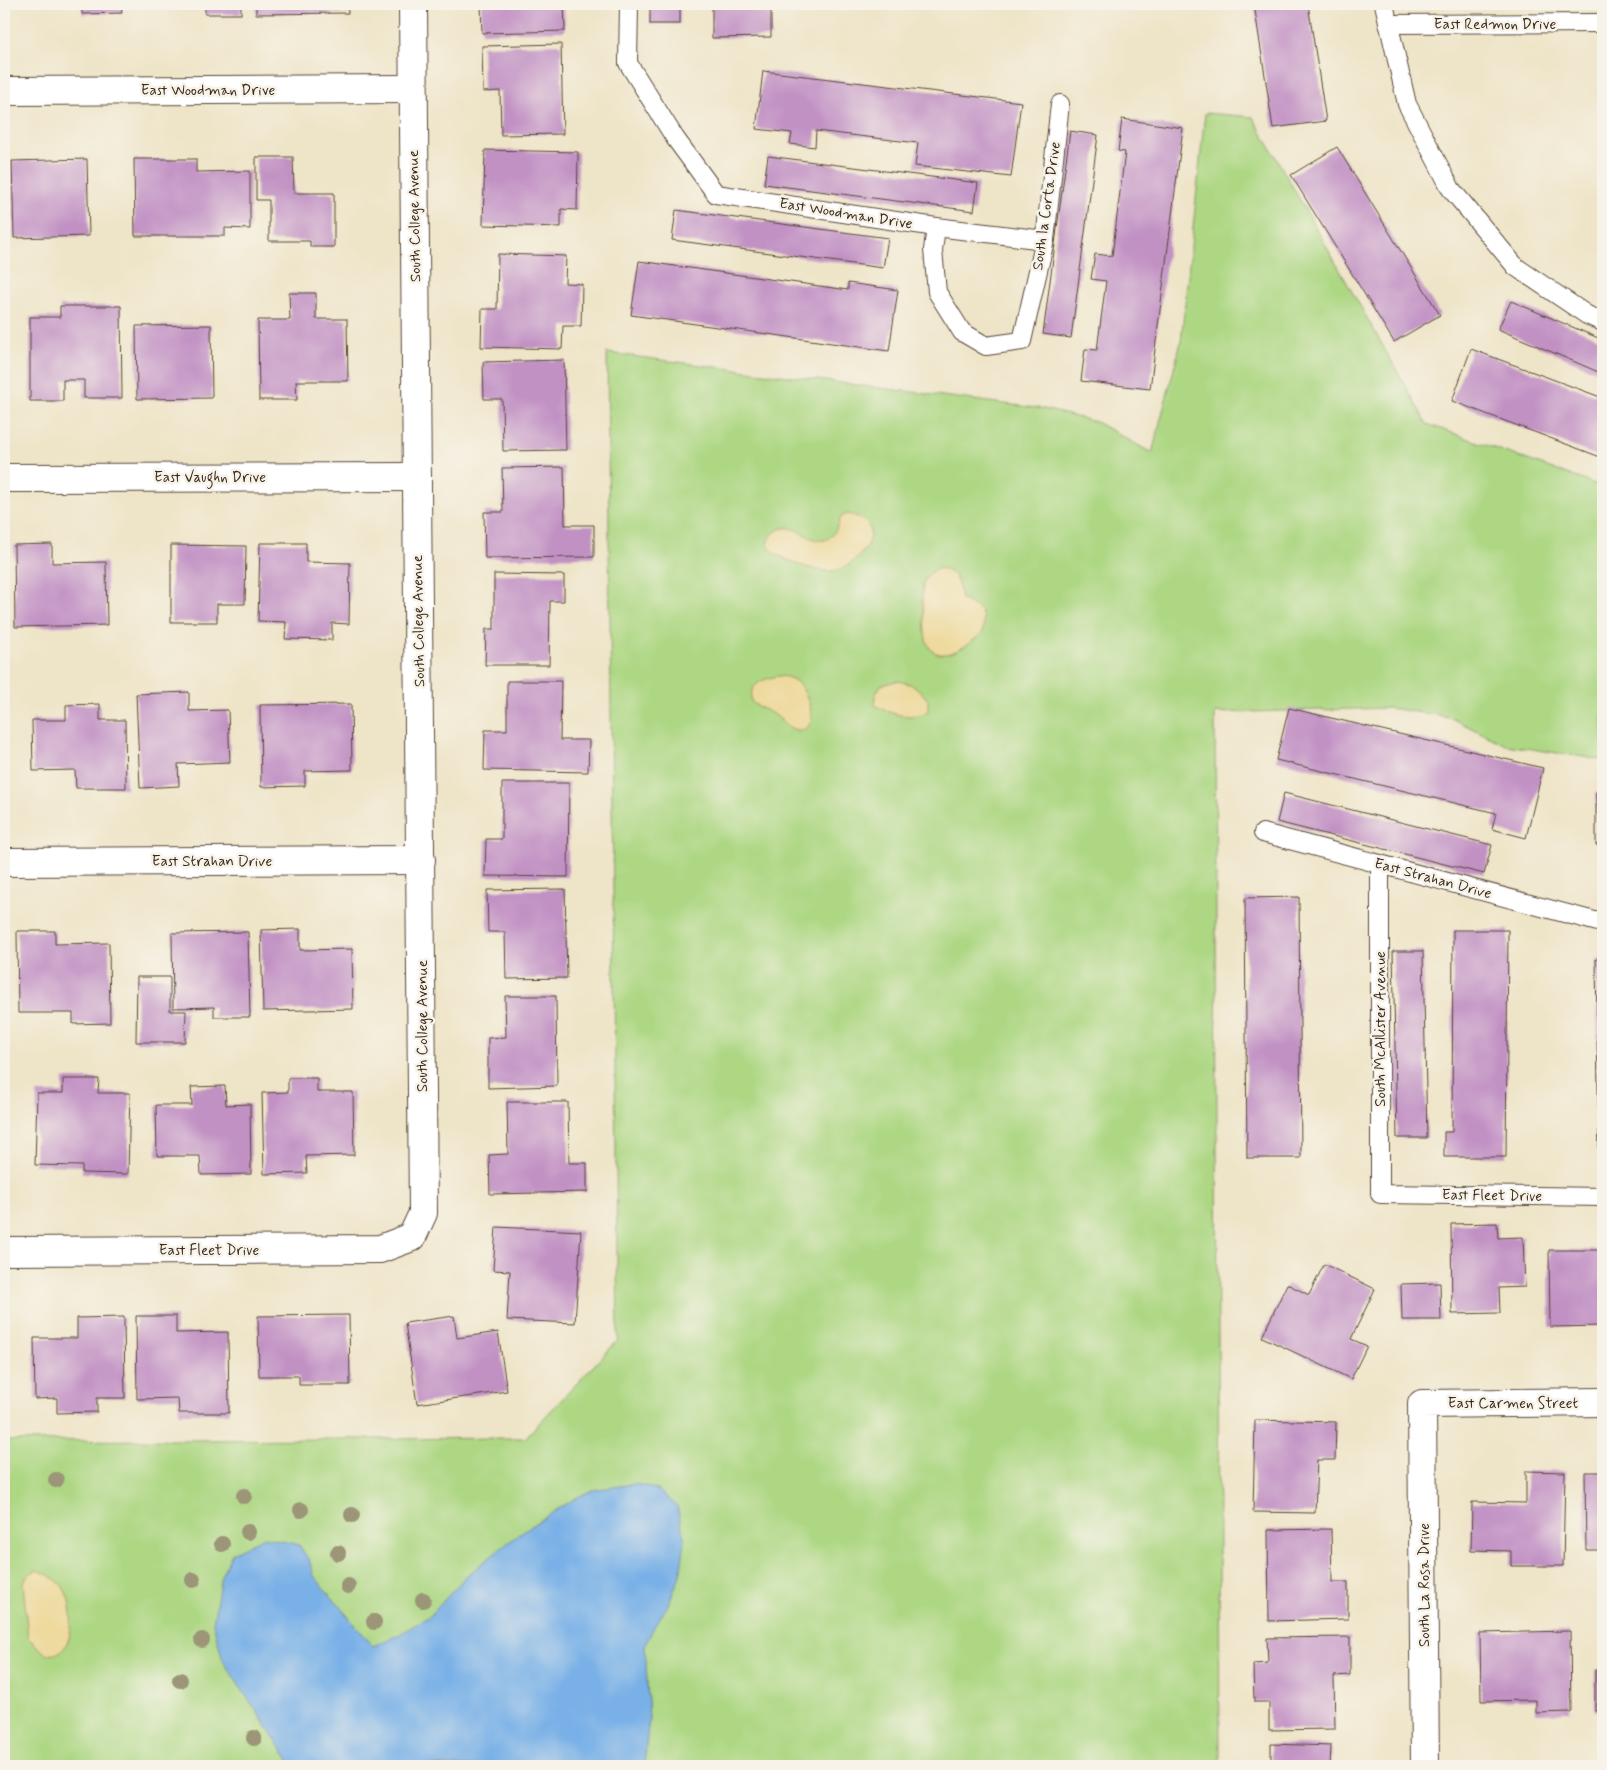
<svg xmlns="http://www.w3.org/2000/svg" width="1607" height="1770" font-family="Mynerve,sans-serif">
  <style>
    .green { fill: #add783; stroke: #748050 }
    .sand { fill: #eeda9e; stroke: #94825e }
    .water { fill: #78b0e7; stroke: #5a6d82 }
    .building { fill: #c191c4 }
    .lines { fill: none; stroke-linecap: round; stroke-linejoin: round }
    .service-casing { stroke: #564637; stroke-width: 20 }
    .minor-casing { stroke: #564637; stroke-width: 30 }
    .service { stroke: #fff; stroke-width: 18 }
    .minor { stroke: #fff; stroke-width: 28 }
    .tree { fill: #9c9578 }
    .labels { text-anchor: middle; stroke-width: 5; stroke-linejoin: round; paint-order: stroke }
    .street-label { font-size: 15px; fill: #3b2a1e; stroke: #f7f3e8 }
  </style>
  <rect width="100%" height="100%" fill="#f7f3e8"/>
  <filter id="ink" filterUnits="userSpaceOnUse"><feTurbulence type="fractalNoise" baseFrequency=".02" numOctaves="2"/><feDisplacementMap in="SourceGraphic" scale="10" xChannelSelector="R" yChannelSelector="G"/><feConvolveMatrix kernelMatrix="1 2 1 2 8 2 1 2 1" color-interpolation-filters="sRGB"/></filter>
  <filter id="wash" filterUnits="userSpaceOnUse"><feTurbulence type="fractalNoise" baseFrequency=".0096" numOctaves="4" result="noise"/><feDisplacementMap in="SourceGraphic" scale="20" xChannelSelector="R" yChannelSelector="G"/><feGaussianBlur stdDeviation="1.12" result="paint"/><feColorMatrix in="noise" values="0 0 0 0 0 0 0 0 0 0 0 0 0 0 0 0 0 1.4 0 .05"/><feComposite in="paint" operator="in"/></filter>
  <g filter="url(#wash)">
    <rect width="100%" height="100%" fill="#eee4c7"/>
    <!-- green -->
    <polygon class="green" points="1205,113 1253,117 1427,424 1603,487 1603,760 1506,745 1449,717 1389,708 1215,713 1220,1766 4,1766 4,1441 525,1438 618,1340 607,353 1044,409 1096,422 1152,453 1181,342"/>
    <!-- sand -->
    <g class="sand">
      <path d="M847,514C893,521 861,568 831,571C819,572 801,566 790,561C781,557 770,552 767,542C789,504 814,557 832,535C837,531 838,523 841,517Z"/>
      <path d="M940,568C958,573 958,582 961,599C980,609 985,609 983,632C971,643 943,665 930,648C924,640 925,627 924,617C923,607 920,593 924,582C926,575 933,570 940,568Z"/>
      <path d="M777,676C782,676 788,677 792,679C808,686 823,733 797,730C788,729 782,720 775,715C767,710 758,708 751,701C750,683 762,680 777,676Z"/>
      <path d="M896,681C913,683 917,687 928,700V711C912,721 890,714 875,705V695L881,685Z"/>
      <path d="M36,1570C46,1573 56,1578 63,1587C73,1602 77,1642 58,1653C56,1654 50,1654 47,1655L28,1638L23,1583L28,1575Z"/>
    </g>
    <!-- water -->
    <polygon class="water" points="634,1484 646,1486 658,1490 677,1506 685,1541 680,1576 667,1607 655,1625 645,1645 649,1718 644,1766 293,1766 223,1661 213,1623 221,1576 232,1553 264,1537 299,1545 309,1560 314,1576 373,1646 400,1634 431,1615 466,1576 523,1531 576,1498 592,1490"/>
    <g id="blocks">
      <!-- building -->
      <g class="building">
        <polygon points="82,4 121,4 122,13 82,14"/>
        <rect x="205" y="4" width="36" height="10"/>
        <polygon points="256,4 347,4 348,13 256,14"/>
        <polygon points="481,4 564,4 565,31 482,33"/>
        <rect x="650" y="4" width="30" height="20"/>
        <polygon points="712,4 771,4 771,37 712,38"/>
        <polygon points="1254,4 1308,4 1326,121 1273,128"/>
        <polygon points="561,44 563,134 501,135 500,91 483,92 482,46"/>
        <polygon points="763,71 1021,102 1011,177 915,166 918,143 816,131 815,147 790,144 792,133 756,129"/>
        <polygon points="1122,119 1183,128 1150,389 1081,381 1085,349 1097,350 1106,281 1091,279 1095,254 1112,256 1125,152 1118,151"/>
        <polygon points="1070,131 1098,135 1071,338 1043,334"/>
        <polygon points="1337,147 1440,315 1394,342 1291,175"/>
        <polygon points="485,150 578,152 577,210 561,209 561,227 483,225"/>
        <polygon points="768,156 978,183 974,211 764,184"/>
        <polygon points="256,157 293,157 294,193 334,193 334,247 310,247 310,241 269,241 269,200 256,200"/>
        <polygon points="87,159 89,236 14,238 12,161"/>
        <polygon points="134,159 196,159 196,172 250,171 250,229 225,228 225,236 135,236"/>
        <polygon points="676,210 888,238 883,268 672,240"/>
        <polygon points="498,254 566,256 565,283 582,284 581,326 563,326 562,349 481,347 482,309 497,309"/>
        <polygon points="639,261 848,290 848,283 898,290 889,351 631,315"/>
        <polygon points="289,293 316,293 316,319 347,319 348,381 296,381 297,400 259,400 258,320 290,320"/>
        <polygon points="1511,301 1603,340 1603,374 1498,329"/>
        <polygon points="60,306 121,306 122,398 84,398 84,380 63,380 63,401 30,401 30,317 60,317"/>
        <polygon points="211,325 212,398 137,399 136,326"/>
        <polygon points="1471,349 1603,398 1603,458 1452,401"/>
        <polygon points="564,360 566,450 503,451 502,399 484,399 483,362"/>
        <polygon points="564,467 565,525 594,525 594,557 485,558 484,512 503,512 502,468"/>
        <polygon points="260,543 306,543 306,562 350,563 349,624 332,623 332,640 285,639 286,622 258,621"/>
        <polygon points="52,544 52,563 106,562 107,625 15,627 14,545"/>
        <polygon points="171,545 246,546 245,604 217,604 217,622 171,622"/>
        <polygon points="494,574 564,575 564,601 550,601 549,665 485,665 486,629 494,629"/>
        <polygon points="507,681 561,681 560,740 589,740 588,772 484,770 485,730 507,730"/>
        <polygon points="189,692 189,711 228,710 230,762 178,764 179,786 140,788 136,694"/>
        <polygon points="100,704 100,720 125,720 126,788 76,788 75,770 33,771 32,720 66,720 66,705"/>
        <polygon points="351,704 352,770 305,771 305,786 261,787 260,705"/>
        <polygon points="1289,708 1543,768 1526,838 1492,829 1496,813 1276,760"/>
        <polygon points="502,783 569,783 568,877 485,876 486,839 502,839"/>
        <polygon points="1603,791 1603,845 1596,845 1596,792"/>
        <polygon points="1284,793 1492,845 1484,874 1277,822"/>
        <polygon points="565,889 567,978 506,979 505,932 488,932 487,890"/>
        <polygon points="1299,897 1301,1158 1247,1158 1245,898"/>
        <polygon points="300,929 300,950 352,949 353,1009 263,1011 261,930"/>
        <polygon points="1453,930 1508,930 1506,1157 1444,1157 1444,1132 1452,1132"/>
        <polygon points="17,931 55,931 55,944 109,943 110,1023 73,1024 73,1013 18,1013"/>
        <polygon points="248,932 250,1017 214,1017 214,1007 173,1008 172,933"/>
        <polygon points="1393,951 1423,951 1427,1138 1397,1138"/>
        <polygon points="1596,959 1603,959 1603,1156 1599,1156"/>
        <polygon points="137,977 170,977 170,1011 186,1011 185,1042 136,1042"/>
        <polygon points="505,996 556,996 557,1086 488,1088 488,1038 506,1037"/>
        <polygon points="288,1078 317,1078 317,1092 353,1092 354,1155 306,1156 307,1173 264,1174 262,1093 288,1092"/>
        <polygon points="63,1079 99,1079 98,1093 130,1093 128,1174 82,1173 82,1166 35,1165 37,1093 63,1093"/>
        <polygon points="225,1086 226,1105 250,1104 251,1174 201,1175 200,1156 157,1156 156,1105 192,1105 191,1087"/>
        <polygon points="507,1102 568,1102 569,1163 587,1163 587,1192 490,1194 489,1155 508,1154"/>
        <polygon points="1497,1223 1498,1238 1523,1237 1525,1287 1499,1288 1500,1313 1452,1314 1451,1224"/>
        <polygon points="496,1227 581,1231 575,1323 507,1320 510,1271 493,1270"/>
        <polygon points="1549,1250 1603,1250 1603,1326 1550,1327"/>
        <polygon points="1324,1264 1375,1289 1351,1339 1367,1346 1351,1379 1262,1337 1287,1284 1309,1295"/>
        <polygon points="1440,1283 1441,1320 1402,1320 1401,1284"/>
        <polygon points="349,1315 350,1385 299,1385 299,1376 259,1376 258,1316"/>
        <polygon points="136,1316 176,1316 176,1333 228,1332 229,1413 179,1413 178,1398 137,1399"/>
        <polygon points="454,1316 457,1338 498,1332 507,1391 417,1404 405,1323"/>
        <polygon points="124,1317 125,1398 97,1398 97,1412 57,1413 57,1398 35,1399 34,1338 77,1338 77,1318"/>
        <polygon points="4,1320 6,1320 7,1397 4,1397"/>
        <polygon points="1255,1420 1336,1422 1335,1460 1317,1460 1315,1513 1253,1512"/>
        <polygon points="1526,1471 1565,1472 1563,1566 1511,1566 1511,1551 1471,1550 1472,1502 1526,1503"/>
        <polygon points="1585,1472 1603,1472 1603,1550 1586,1550"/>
        <polygon points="1331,1529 1332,1582 1348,1582 1348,1619 1269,1621 1268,1530"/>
        <polygon points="1570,1631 1571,1712 1536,1713 1536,1700 1481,1701 1480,1633"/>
        <polygon points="1350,1637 1350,1675 1334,1676 1335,1729 1269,1730 1269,1702 1254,1702 1253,1664 1268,1663 1267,1638"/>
        <rect x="1595" y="1670" width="8" height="41"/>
        <polygon points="1271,1744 1331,1746 1330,1766 1271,1766"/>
      </g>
    </g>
  </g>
  <g filter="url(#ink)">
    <use href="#blocks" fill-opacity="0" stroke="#564637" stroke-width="1"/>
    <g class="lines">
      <defs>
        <g id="service">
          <polyline points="629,4 628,63 675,138 716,194 936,227 1045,240"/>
          <polyline points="1384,4 1407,104 1451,189 1516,267 1587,315 1603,322"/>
          <polyline points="1388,24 1603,23"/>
          <polyline points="936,227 933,250 937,292 962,332 986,346 1022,341 1045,240 1060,104"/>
          <polyline points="1263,833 1598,922 1603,922"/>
          <polyline points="1380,864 1380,1194 1603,1197"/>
        </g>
        <g id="minor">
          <polyline points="4,91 413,89"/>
          <polyline points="4,478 417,477"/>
          <polyline points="4,862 421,860"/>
          <polyline points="4,1251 380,1249 412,1237 423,1213 413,4"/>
          <polyline points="1425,1766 1422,1404 1603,1402"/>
        </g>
      </defs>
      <!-- service casing -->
      <use href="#service" class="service-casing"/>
      <!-- minor casing -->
      <use href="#minor" class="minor-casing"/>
      <!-- service -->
      <use href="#service" class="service"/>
      <!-- minor -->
      <use href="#minor" class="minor"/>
    </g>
    <!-- trees -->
    <g class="tree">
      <circle cx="56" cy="1480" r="8"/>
      <circle cx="244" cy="1496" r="8"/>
      <circle cx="301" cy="1510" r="8"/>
      <circle cx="352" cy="1515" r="8"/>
      <circle cx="248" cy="1532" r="8"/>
      <circle cx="222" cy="1544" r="8"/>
      <circle cx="338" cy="1553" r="8"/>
      <circle cx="193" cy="1580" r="8"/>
      <circle cx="348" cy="1586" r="8"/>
      <circle cx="423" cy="1600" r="8"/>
      <circle cx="374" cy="1622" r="8"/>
      <circle cx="202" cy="1640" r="8"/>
      <circle cx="180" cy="1680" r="8"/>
      <circle cx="254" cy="1738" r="8"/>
    </g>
  </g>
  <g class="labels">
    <!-- street labels -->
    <g class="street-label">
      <text x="1495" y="29">East Redmon Drive</text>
      <text x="208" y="95">East Woodman Drive</text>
      <text transform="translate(1046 206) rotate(-82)" y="5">South la Corta Drive</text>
      <text transform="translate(846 213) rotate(9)" y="5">East Woodman Drive</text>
      <text transform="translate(414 216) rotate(-91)" y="5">South College Avenue</text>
      <text x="210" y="482">East Vaughn Drive</text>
      <text transform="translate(418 621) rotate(-91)" y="5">South College Avenue</text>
      <text x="212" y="866">East Strahan Drive</text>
      <text transform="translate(1433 878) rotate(15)" y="5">East Strahan Drive</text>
      <text transform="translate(422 1026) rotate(-90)" y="5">South College Avenue</text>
      <text transform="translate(1380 1029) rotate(-90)" y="5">South McAllister Avenue</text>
      <text transform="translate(1492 1195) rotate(1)" y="5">East Fleet Drive</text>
      <text x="209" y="1255">East Fleet Drive</text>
      <text x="1513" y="1408">East Carmen Street</text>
      <text transform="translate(1424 1585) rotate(-90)" y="5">South La Rosa Drive</text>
    </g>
  </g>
  <!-- margin -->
  <rect width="1607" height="1770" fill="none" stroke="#f7f3e8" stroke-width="20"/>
</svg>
